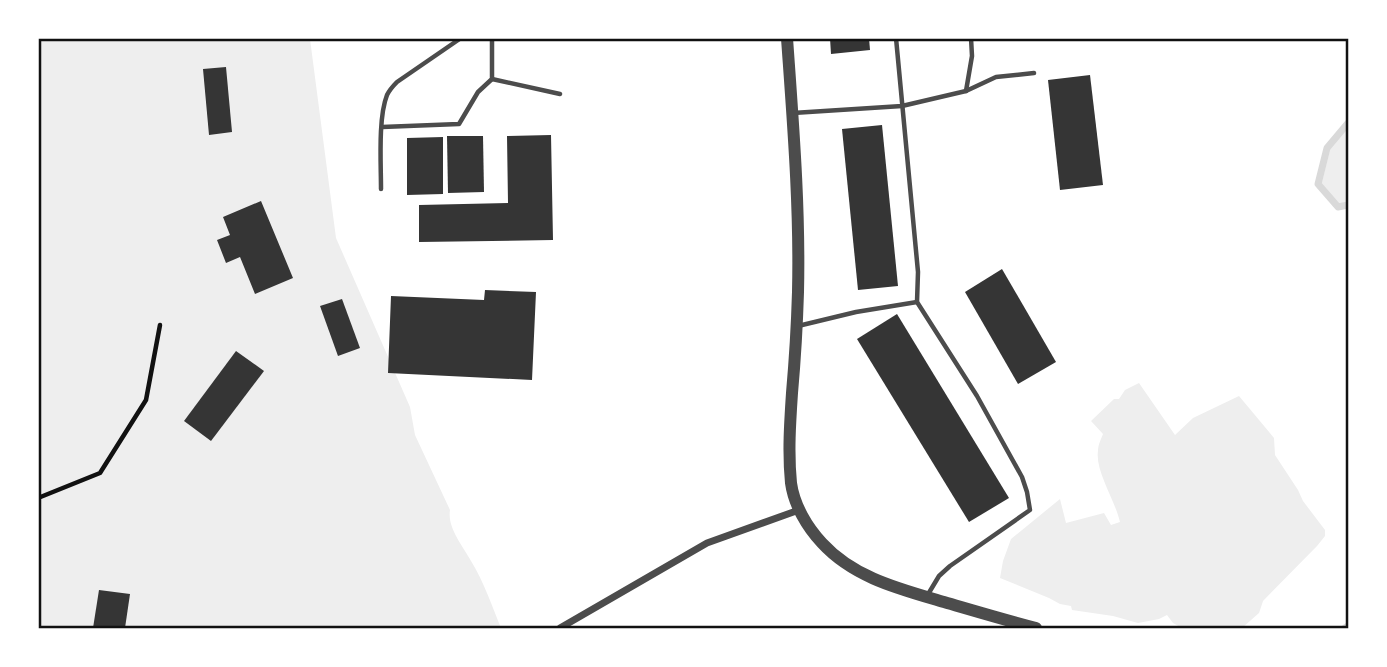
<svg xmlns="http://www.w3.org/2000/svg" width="1387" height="667" font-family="'Exo 2',sans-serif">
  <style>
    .green { fill: #eee }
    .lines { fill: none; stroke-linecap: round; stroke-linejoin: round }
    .stream { stroke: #d9d9d9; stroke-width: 7 }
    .building { fill: #353535 }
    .path { stroke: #111; stroke-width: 4.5 }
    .service { stroke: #4c4c4c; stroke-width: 4.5 }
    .minor { stroke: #4c4c4c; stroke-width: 7 }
    .tertiary { stroke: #4c4c4c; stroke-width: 12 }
    .neatline { fill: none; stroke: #111; stroke-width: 2.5 }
  </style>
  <rect width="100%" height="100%" fill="#fff"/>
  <!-- green -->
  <g class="green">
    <path d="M38,39H310L336,238L410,407L415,435L450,510C447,528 463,546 471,561C484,582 492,606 501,628H39Z"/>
    <polygon points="1348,123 1348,205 1338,207 1318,184 1327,148"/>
    <path d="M1139,383L1175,435L1193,418L1239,396L1274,438L1275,455L1298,490L1303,501L1325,530V536L1317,546L1263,601L1259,613L1242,628H1182L1173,623L1167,615L1159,619L1138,623L1113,616L1072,610L1071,606L1060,604L1049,598L1000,578L1003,561L1011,539L1060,499L1066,523L1104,513L1111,525L1120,522C1115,500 1095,471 1098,451C1098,445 1101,439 1103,434L1091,421L1114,399H1119L1125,390Z"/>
  </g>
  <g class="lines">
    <!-- stream -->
    <g class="stream">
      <polyline points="1348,123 1327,148 1318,184 1338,207 1348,205"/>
      <polyline points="1345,628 1348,626"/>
    </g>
  </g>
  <!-- building -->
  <g class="building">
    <polygon points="830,38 869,38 870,50 831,54"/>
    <polygon points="226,67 232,132 209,135 203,69"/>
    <polygon points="1090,75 1103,185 1060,190 1048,80"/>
    <polygon points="882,125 898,286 858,290 842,129"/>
    <polygon points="551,135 553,240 419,242 419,205 508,203 507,136"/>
    <polygon points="447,136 483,136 484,192 448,193"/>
    <polygon points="443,137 443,194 407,195 407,138"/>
    <polygon points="261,201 293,278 255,294 240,257 226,263 217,240 230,235 223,217"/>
    <polygon points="1002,269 1056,362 1018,384 965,292"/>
    <polygon points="485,290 536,292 532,380 388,373 391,296 484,300"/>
    <polygon points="342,299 360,348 338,356 320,306"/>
    <polygon points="897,314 1009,498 969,522 857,339"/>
    <polygon points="236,351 264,371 211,441 184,421"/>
    <polygon points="99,590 130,594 125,628 93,628"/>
  </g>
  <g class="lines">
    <!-- path -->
    <polyline class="path" points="38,498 100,473 146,400 160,325"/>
    <!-- service -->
    <g class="service">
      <polyline points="896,38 918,272 917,302 977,396 1022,477 1027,492 1030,510 950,566 939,576 927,596"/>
      <polyline points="492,79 560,94"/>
      <polyline points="966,91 972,56 971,38"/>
      <polyline points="793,113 902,106 966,91 996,77 1034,73"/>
      <polyline points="382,127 459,124 478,92 492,79 492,38"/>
      <path d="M381,189C381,163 378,118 387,95C390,89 393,86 397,82L461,38"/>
      <polyline points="798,326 856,312 917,302"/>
    </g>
    <!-- minor -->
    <polyline class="minor" points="560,628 707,543 799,510"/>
    <!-- tertiary -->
    <path class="tertiary" d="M787,38C793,123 800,208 798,292C797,326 795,359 792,393C790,423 788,453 791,483C794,505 807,527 822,543C854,578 900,589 944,602C975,611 1005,620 1036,628"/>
  </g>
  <!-- border -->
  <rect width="1387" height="667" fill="none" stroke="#ffffff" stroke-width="80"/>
  <rect x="40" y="40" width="1307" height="587" class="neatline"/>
</svg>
